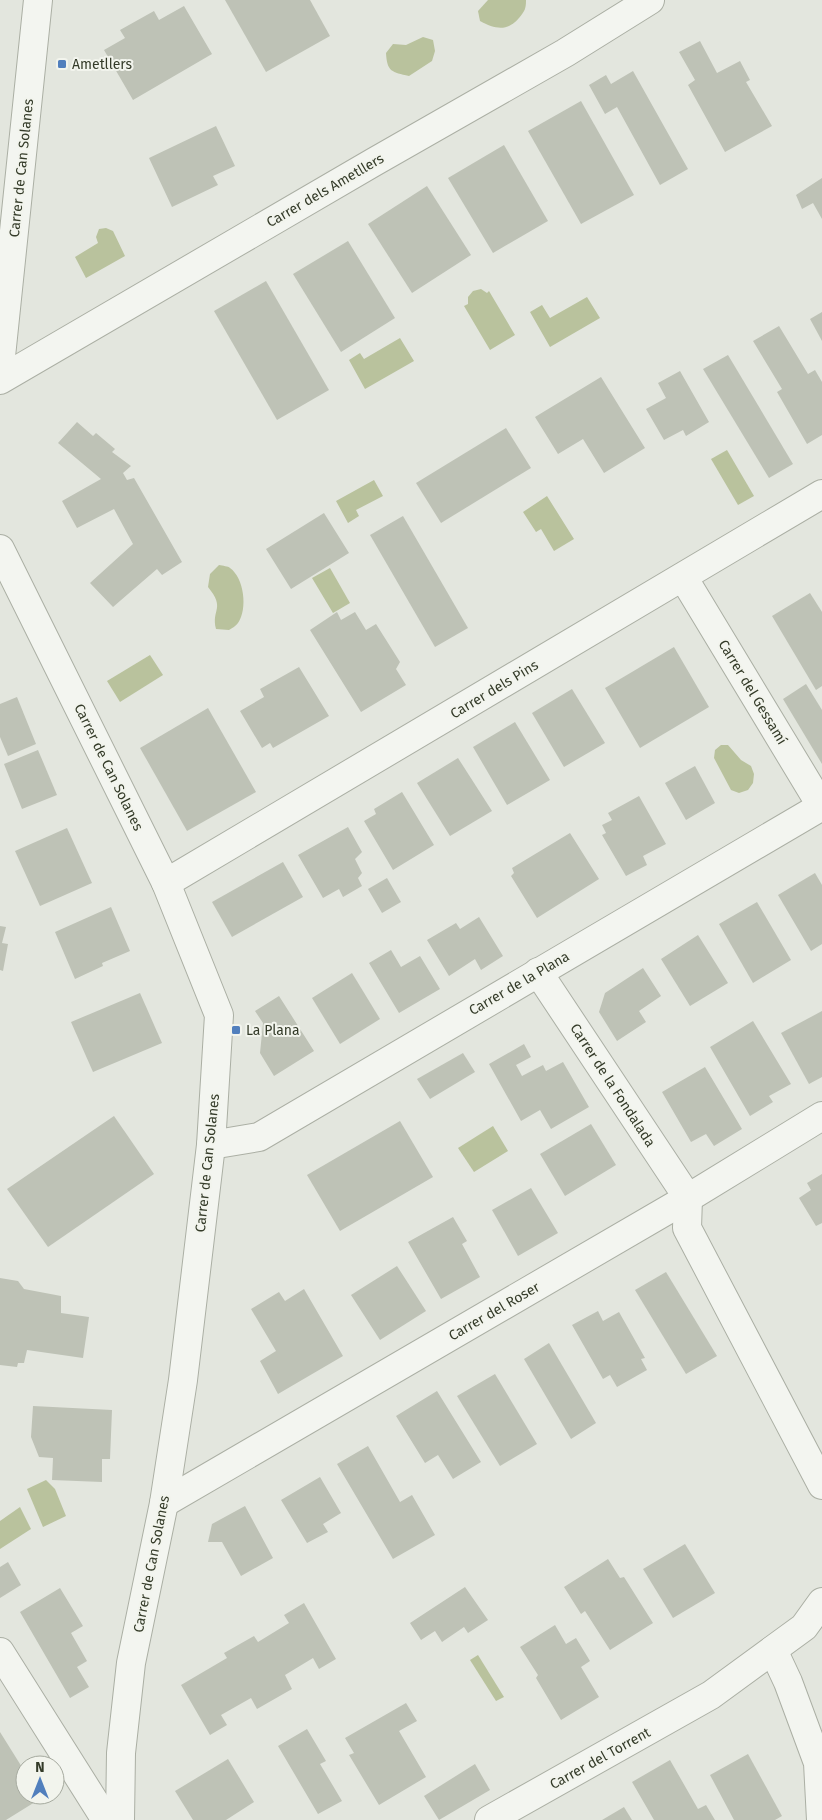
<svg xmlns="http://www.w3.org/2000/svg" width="822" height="1820" font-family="'Fira Sans',sans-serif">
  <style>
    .water { fill: #b9c29d }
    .building { fill: #bec2b6 }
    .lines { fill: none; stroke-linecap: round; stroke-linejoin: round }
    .minor-casing { stroke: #abafa4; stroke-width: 30 }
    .minor { stroke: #f3f5f0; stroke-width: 28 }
    .poi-dot { fill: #517fbd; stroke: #f2f4ed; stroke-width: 2 }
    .labels { text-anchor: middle; stroke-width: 4; stroke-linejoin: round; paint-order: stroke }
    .poi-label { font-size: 14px; fill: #343b29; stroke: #f2f4ed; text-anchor: start }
    .street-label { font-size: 14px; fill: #343b29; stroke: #f2f4ed }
  </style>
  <rect width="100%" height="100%" fill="#e3e6de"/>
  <!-- water -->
  <g class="water">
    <path d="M488,0H526C526,8 525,11 519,18C507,32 495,29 480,21L478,11Z"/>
    <path d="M423,37L433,40L435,51L432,61L409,76C392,72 387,72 386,53L393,44L406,45Z"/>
    <polygon points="106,228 113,231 125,256 86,278 75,257 98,243 96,237 99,229"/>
    <polygon points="481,289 487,293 489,291 515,335 490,350 464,306 468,304 468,297 473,291"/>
    <polygon points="587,297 600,318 550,347 530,312 542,305 550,318"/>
    <polygon points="400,338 414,361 365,389 349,360 360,353 364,359"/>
    <polygon points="727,450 754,496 738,505 711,459"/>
    <polygon points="374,480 383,496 356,510 359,516 348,523 336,501"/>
    <polygon points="547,496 574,539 554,551 541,529 536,532 523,512"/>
    <path d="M219,565C223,566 228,566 230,568C244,578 248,609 238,623C236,626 232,628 229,630L216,629C211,609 226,609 208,587L210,574Z"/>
    <polygon points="330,568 350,603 333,613 312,578"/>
    <polygon points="150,655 163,675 120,702 107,681"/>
    <polygon points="721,745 728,745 741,760 751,766 754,774 753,783 748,790 739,793 731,790 714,758 715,750"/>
    <polygon points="493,1126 508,1151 474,1172 458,1148"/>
    <polygon points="46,1480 55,1489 66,1516 43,1527 27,1489"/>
    <polygon points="20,1507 31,1529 0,1549 0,1521"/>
    <polygon points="478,1655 504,1697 496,1701 470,1660"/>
  </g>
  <!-- building -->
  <g class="building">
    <polygon points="225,0 310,0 330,36 266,72"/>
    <polygon points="184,6 212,54 133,100 104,50 125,38 120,30 154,11 159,20"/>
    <polygon points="700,41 717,73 740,61 750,80 746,82 772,126 725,152 688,85 695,80 679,52"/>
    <polygon points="633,71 688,169 660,185 617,107 605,114 589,85 606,75 611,84"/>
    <polygon points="581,101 634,195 581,224 528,131"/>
    <polygon points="216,126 235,166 213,176 218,185 172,207 149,158"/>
    <polygon points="504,145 548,221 493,253 448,178"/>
    <polygon points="822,178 822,219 813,203 802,209 796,195"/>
    <polygon points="427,186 471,255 412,293 368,224"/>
    <polygon points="348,241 395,318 341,352 293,274"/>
    <polygon points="266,281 329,390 277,420 214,311"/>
    <polygon points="822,312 822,341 810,319"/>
    <polygon points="779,326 808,374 815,370 822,382 822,435 807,444 777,392 782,389 753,341"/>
    <polygon points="728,355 793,464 769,478 703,369"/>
    <polygon points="680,371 709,422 686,436 683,430 664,440 646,409 666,398 658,383"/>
    <polygon points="601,377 645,448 604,473 583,439 558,454 535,417"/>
    <polygon points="77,422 93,436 96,433 115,449 112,452 131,466 123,473 127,480 134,478 182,562 162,575 157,569 113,607 90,583 133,544 114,509 77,528 62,501 101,479 58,443"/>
    <polygon points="506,428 531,468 441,523 416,483"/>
    <polygon points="324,513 349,553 291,589 266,549"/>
    <polygon points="403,516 468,628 435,647 370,535"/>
    <polygon points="810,593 822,612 822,686 816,690 772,616"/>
    <polygon points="337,612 341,620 355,612 366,630 376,624 400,662 396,669 406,685 361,712 310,630"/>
    <polygon points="674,647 709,707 640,748 605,688"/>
    <polygon points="299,667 329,716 273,748 270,743 262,748 240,711 264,697 260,689"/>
    <polygon points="806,684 822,710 822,764 783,699"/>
    <polygon points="572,689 605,743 564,767 532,713"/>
    <polygon points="17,697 36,744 8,756 0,737 0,704"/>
    <polygon points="208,708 256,792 187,831 140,748"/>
    <polygon points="515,722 550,780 507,805 473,747"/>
    <polygon points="38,750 57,795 22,809 4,764"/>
    <polygon points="458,758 492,811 450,836 417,783"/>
    <polygon points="695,766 715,803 686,820 665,783"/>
    <polygon points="402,792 434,845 393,870 364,821 376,814 374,809"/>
    <polygon points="639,796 666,844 643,856 647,865 626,876 602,835 606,833 602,825 612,820 608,813"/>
    <polygon points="348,827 362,852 355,859 362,873 358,878 362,886 343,897 339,889 323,898 298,855"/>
    <polygon points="67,828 92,883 40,906 15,851"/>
    <polygon points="570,833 599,879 537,918 511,876 514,873 512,868"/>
    <polygon points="283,862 303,897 232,937 212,902"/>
    <polygon points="815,873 822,885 822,944 811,951 778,895"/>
    <polygon points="387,878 401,902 382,913 368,889"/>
    <polygon points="757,902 791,960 753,983 719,924"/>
    <polygon points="111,907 130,951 102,963 103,966 75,979 55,932"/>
    <polygon points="479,917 503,956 481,970 475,959 449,976 427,940 456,923 460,929"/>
    <polygon points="0,926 6,927 2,943 8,944 3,971 0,970"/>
    <polygon points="698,935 728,983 690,1006 661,959"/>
    <polygon points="391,950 401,967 420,956 440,989 399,1013 369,963"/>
    <polygon points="643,968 661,996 639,1011 646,1022 617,1041 599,1012 605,993"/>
    <polygon points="352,973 380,1019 340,1044 312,998"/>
    <polygon points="140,993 162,1043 93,1072 71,1022"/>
    <polygon points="279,996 314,1051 274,1076 260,1053 263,1023 255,1011"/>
    <polygon points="822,1011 822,1077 809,1084 781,1033"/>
    <polygon points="753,1021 791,1084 769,1096 773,1102 750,1116 710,1047"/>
    <polygon points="524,1044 531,1057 516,1065 522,1076 543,1065 546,1071 563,1062 589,1107 551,1129 540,1110 521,1121 489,1064"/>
    <polygon points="463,1053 475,1072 430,1099 417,1079"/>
    <polygon points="705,1067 742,1129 714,1146 706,1134 691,1142 662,1092"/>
    <polygon points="114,1116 154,1174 48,1247 7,1189"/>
    <polygon points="400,1121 433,1177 340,1231 307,1175"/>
    <polygon points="591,1124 616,1165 565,1196 540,1154"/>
    <polygon points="822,1174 822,1223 816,1226 799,1198 811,1190 807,1183"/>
    <polygon points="531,1188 558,1233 518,1256 492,1210"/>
    <polygon points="453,1217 467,1241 462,1244 480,1277 441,1299 408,1242"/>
    <polygon points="397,1266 426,1311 380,1340 351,1295"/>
    <polygon points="666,1272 717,1356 686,1374 635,1290"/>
    <polygon points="0,1278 18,1281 24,1289 61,1296 61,1313 89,1317 83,1358 27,1350 24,1363 18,1363 17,1367 0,1365"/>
    <polygon points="304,1289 343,1356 278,1394 260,1361 276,1351 251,1309 279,1292 285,1301"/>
    <polygon points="598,1311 603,1321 619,1312 645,1358 641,1359 647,1370 617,1387 610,1375 603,1379 572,1325"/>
    <polygon points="549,1343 596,1423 571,1439 524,1359"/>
    <polygon points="495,1374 537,1444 500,1466 457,1396"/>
    <polygon points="437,1391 481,1462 453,1479 438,1455 425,1463 396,1416"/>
    <polygon points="33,1406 112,1410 110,1459 102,1459 102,1482 52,1480 53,1458 39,1457 31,1437"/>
    <polygon points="368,1446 400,1502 412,1495 435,1535 393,1559 337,1464"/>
    <polygon points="320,1477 341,1513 323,1524 328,1532 307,1543 281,1500"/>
    <polygon points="245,1506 273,1558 241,1576 222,1542 208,1542 212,1524"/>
    <polygon points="685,1544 715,1593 673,1618 643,1569"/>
    <polygon points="608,1559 620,1578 624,1577 653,1623 610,1650 585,1611 581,1614 564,1587"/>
    <polygon points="8,1562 21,1585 0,1598 0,1567"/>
    <polygon points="465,1587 488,1620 468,1633 464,1627 442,1642 435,1631 421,1640 410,1623"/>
    <polygon points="60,1588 83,1626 71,1633 87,1661 77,1667 89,1687 70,1698 20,1612"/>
    <polygon points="304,1603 336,1659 319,1669 313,1658 285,1675 292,1689 257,1709 251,1698 221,1715 227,1725 210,1735 181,1685 227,1658 224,1653 254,1636 258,1642 289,1623 284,1615"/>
    <polygon points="555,1625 566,1644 576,1638 590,1661 581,1667 599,1697 561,1720 536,1678 538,1675 520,1647"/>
    <polygon points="406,1703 417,1721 399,1731 426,1777 379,1805 349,1755 354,1753 345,1738"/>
    <polygon points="307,1729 326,1761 320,1764 342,1801 318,1814 278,1746"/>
    <polygon points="0,1732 25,1772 25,1778 22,1780 25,1785 25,1795 31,1795 35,1802 6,1820 0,1820"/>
    <polygon points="748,1754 782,1816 775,1820 734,1820 710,1775"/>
    <polygon points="228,1759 254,1802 226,1820 193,1820 175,1791"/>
    <polygon points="670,1760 698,1809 706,1805 715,1820 654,1820 632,1782"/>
    <polygon points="475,1764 490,1790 439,1820 424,1796"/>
    <polygon points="624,1807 632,1820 602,1820"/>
  </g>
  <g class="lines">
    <defs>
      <g id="minor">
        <polyline points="0,366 38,0"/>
        <polyline points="0,380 374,162 565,53 650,0"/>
        <polyline points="0,549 166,883 219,1015 211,1145 183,1380 164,1503 131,1663 121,1753 120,1820"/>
        <polyline points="683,577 822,807"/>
        <polyline points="166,883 822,494"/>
        <polyline points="538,972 688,1198 687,1228 822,1485"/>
        <polyline points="211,1145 259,1137 822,806"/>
        <polyline points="164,1503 688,1198 822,1116"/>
        <polyline points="773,1650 788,1682 818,1763 821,1820"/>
        <polyline points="0,1652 106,1820"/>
        <polyline points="489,1820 711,1695 804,1627 822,1602"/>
      </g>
    </defs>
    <!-- minor casing -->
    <use href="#minor" class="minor-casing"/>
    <!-- minor -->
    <use href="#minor" class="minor"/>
  </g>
  <!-- markers -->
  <g class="poi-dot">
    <rect x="57" y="59" width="10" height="10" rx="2.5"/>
    <rect x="231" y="1025" width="10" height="10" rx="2.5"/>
  </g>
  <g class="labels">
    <!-- poi labels -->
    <g class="poi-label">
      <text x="72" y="69">Ametllers</text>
      <text x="246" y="1035">La Plana</text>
    </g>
    <!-- street labels -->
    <g class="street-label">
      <text transform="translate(21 168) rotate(-84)" y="5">Carrer de Can Solanes</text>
      <text transform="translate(325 190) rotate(-30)" y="5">Carrer dels Ametllers</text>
      <text transform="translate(494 689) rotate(-31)" y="5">Carrer dels Pins</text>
      <text transform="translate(753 692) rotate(59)" y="5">Carrer del Gessamí</text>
      <text transform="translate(109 767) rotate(64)" y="5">Carrer de Can Solanes</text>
      <text transform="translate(519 983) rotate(-30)" y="5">Carrer de la Plana</text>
      <text transform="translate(613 1085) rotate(57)" y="5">Carrer de la Fondalada</text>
      <text transform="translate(207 1163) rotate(-84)" y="5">Carrer de Can Solanes</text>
      <text transform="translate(494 1311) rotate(-30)" y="5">Carrer del Roser</text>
      <text transform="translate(151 1564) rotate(-79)" y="5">Carrer de Can Solanes</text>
      <text transform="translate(600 1758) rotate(-29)" y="5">Carrer del Torrent</text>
    </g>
  </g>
  <!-- north arrow -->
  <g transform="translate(40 1780)"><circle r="24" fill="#f2f4ed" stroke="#a6aa9f"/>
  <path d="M0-4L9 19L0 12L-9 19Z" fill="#517fbd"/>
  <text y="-8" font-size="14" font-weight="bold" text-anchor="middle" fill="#343b29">N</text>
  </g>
</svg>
